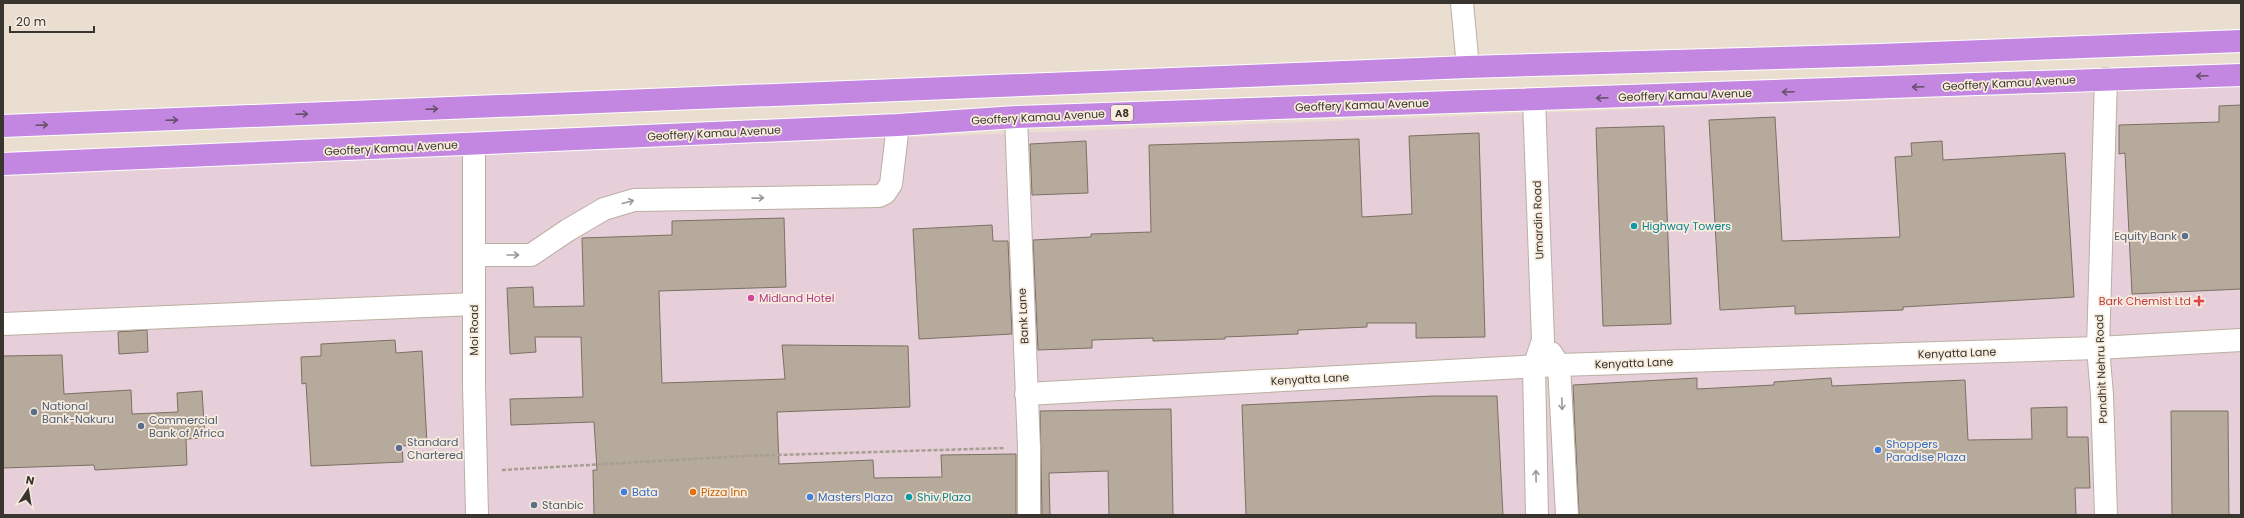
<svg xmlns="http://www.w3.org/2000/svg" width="2244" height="518" font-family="Poppins,sans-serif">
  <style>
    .commercial { fill: #e7cfd9 }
    .building { fill: #b5aa9c; stroke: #7a7063 }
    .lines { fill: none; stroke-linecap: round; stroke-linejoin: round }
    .minor-casing { stroke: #baafa1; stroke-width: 24 }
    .highway-casing { stroke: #fff; stroke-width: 24 }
    .path { stroke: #a89f94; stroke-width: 2.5; stroke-dasharray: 4 2; stroke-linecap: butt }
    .minor { stroke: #fff; stroke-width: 22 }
    .highway { stroke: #c387e2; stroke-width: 22 }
    .oneway { stroke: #69516d }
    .oneway2 { stroke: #9c9a96 }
    .culture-dot { fill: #0f9aa8; stroke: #f7ecdd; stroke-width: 1.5 }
    .service-dot { fill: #5c6f8a; stroke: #f7ecdd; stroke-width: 1.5 }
    .hotel-dot { fill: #d1479c; stroke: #f7ecdd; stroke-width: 1.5 }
    .health-dot { fill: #e0444e; stroke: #f7ecdd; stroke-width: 1.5 }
    .shop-dot { fill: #3f7fe0; stroke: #f7ecdd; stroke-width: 1.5 }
    .food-dot { fill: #e8710a; stroke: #f7ecdd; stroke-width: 1.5 }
    .labels { text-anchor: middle; stroke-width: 3.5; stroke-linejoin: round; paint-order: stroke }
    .shield { fill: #f7ecdd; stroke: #716b62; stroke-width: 1 }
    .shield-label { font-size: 10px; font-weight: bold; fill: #38342e }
    .street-label { font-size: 11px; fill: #38342e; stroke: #f7ecdd }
    .culture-label { font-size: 11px; fill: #0d838f; stroke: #f7ecdd; text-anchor: start }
    .service-label { font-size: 11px; fill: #4e5e75; stroke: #f7ecdd; text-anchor: start }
    .hotel-label { font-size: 11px; fill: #b23c85; stroke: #f7ecdd; text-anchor: start }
    .health-label { font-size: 11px; fill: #be3a42; stroke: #f7ecdd; text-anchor: end }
    .shop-label { font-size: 11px; fill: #366cbe; stroke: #f7ecdd; text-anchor: start }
    .food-label { font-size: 11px; fill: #c56008; stroke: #f7ecdd; text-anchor: start }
  </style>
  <rect width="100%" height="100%" fill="#eaded0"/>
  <!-- commercial -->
  <polygon class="commercial" points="2241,86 2241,515 3,515 3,172"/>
  <!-- building -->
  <g class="building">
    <polygon points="2241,105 2241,289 2132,294 2125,153 2119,154 2119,125 2219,122 2219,106"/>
    <polygon points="1775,117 1782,241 1900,237 1895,157 1912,156 1911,143 1942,141 1943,160 2065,153 2074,297 1903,307 1903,310 1795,314 1795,306 1720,310 1709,120"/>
    <polygon points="1664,126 1671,324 1603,326 1596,128"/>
    <polygon points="1479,133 1485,337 1416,338 1416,323 1367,323 1367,327 1298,330 1298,334 1225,337 1225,339 1153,341 1153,338 1092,340 1092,348 1038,350 1033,240 1091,237 1091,234 1151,232 1149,145 1359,139 1362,217 1412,214 1409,136"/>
    <polygon points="1086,141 1088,193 1032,195 1030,144"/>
    <polygon points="784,218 786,287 659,291 662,383 785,379 782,345 908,346 910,407 777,412 779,464 873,460 874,478 942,477 941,455 1016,454 1016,515 594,515 593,470 597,470 594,422 511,425 510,399 583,397 581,337 535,337 536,352 510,354 507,288 533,287 534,307 584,306 582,238 672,235 672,221"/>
    <polygon points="992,225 993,241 1008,241 1012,334 919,339 913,229"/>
    <polygon points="147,330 148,352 119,354 118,332"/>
    <polygon points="395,340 396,353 422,351 427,444 402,446 403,462 311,466 306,383 302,384 301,357 321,356 321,344"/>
    <polygon points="62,355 64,394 131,390 132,414 178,412 177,393 202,391 205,438 186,439 187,465 95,470 94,465 3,468 3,356"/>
    <polygon points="1697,378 1697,389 1774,385 1774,382 1831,378 1832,386 1965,380 1968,440 2032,439 2031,408 2067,407 2067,437 2088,437 2090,488 2075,488 2076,515 1579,515 1573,385"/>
    <polygon points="1434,396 1497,396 1503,515 1246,515 1242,405"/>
    <polygon points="1171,409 1173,515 1109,515 1108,471 1049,473 1050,515 1042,515 1040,411"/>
    <polygon points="2171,411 2228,411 2229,515 2172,515"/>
  </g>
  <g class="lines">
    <defs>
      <g id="minor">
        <polyline points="1462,3 1468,67"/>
        <polyline points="2106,79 2098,348 2102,395 2106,515"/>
        <polyline points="1534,100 1543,340 1534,367 1537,515"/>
        <polyline points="1016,117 1029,448 1029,515"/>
        <polyline points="474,144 474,385 477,515"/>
        <polyline points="474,255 531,255 568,230 604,209 634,200 879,196 885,193 891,184 898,125"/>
        <polyline points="3,324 474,304"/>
        <polyline points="1551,353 1559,365 1567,515"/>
        <polyline points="1026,394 1559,365 2098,348 2241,340"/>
      </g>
      <g id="highway">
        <polyline points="3,126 1468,67 1880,55 2241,41"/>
        <polyline points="3,164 898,125 1016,117 2241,75"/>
      </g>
    </defs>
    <!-- minor casing -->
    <use href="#minor" class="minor-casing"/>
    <!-- highway casing -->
    <use href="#highway" class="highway-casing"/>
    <!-- path -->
    <polyline class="path" points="502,470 743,456 1005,448"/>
    <!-- minor -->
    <use href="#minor" class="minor"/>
    <!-- highway -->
    <use href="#highway" class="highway"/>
  </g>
  <!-- one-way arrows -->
  <defs><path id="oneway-shaft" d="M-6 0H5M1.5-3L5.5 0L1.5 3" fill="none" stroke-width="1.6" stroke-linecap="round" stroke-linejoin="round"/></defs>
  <g class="oneway">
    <use href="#oneway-shaft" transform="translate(2202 76) rotate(178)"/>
    <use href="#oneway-shaft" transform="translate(1918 87) rotate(178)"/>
    <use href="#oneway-shaft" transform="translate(1788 92) rotate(178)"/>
    <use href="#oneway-shaft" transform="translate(1602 98) rotate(178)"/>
    <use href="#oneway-shaft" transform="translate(432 109) rotate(-2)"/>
    <use href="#oneway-shaft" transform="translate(302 114) rotate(-2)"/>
    <use href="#oneway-shaft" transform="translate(172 120) rotate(-2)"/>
    <use href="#oneway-shaft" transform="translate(42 125) rotate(-2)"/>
  </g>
  <g class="oneway2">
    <use href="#oneway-shaft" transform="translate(758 198) rotate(-1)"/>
    <use href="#oneway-shaft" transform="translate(628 202) rotate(-15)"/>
    <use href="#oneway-shaft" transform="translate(513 255)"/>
    <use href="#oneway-shaft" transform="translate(1562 404) rotate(88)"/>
    <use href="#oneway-shaft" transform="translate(1536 476) rotate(-91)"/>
  </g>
  <!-- markers -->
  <g class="culture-dot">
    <circle cx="1634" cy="226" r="4"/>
    <circle cx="909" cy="497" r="4"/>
  </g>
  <g class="service-dot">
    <circle cx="2185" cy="236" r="4"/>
    <circle cx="34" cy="412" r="4"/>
    <circle cx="141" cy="426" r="4"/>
    <circle cx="399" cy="448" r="4"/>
    <circle cx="534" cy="505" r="4"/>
  </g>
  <circle class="hotel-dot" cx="751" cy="298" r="4"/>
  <path class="health-dot" d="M2197 295h4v4h4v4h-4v4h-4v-4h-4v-4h4z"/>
  <g class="shop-dot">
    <circle cx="1878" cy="450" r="4"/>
    <circle cx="624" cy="492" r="4"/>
    <circle cx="810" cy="497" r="4"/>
  </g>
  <circle class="food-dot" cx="693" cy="492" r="4"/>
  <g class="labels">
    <!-- shield labels -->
    <rect class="shield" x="1111" y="105" width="22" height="16" rx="3"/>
    <g class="shield-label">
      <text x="1122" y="117">A8</text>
    </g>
    <!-- street labels -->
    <g class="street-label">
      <text transform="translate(2009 83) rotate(-3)" y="4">Geoffery Kamau Avenue</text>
      <text transform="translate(1685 95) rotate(-2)" y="4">Geoffery Kamau Avenue</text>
      <text transform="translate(1362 105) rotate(-2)" y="4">Geoffery Kamau Avenue</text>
      <text transform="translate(1038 117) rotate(-3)" y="4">Geoffery Kamau Avenue</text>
      <text transform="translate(714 133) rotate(-3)" y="4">Geoffery Kamau Avenue</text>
      <text transform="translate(391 148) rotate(-3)" y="4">Geoffery Kamau Avenue</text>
      <text transform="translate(1538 220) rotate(-92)" y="4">Umardin Road</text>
      <text transform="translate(1023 316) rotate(-93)" y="4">Bank Lane</text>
      <text transform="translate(474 330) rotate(-90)" y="4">Moi Road</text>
      <text transform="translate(1957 353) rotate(-2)" y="4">Kenyatta Lane</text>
      <text transform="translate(1634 363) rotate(-2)" y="4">Kenyatta Lane</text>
      <text transform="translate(2101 369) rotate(-92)" y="4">Pandhit Nehru Road</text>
      <text transform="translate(1310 379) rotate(-3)" y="4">Kenyatta Lane</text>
    </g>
    <!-- culture labels -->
    <g class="culture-label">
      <text x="1642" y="230">Highway Towers</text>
      <text x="917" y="501">Shiv Plaza</text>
    </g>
    <!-- service labels -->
    <g class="service-label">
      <text x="2177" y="240" text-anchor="end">Equity Bank</text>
      <text x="42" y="410">National<tspan x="42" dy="13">Bank-Nakuru</tspan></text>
      <text x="149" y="424">Commercial<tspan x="149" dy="13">Bank of Africa</tspan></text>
      <text x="407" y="446">Standard<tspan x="407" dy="13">Chartered</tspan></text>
      <text x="542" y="509">Stanbic</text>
    </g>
    <!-- hotel labels -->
    <g class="hotel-label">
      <text x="759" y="302">Midland Hotel</text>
    </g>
    <!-- health labels -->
    <g class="health-label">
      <text x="2191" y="305">Bark Chemist Ltd</text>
    </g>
    <!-- shop labels -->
    <g class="shop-label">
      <text x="1886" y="448">Shoppers<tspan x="1886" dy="13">Paradise Plaza</tspan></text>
      <text x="632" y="496">Bata</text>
      <text x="818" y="501">Masters Plaza</text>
    </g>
    <!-- food labels -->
    <g class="food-label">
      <text x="701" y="496">Pizza Inn</text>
    </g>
  </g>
  <!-- border -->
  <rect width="2244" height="518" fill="none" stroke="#38342e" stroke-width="8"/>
  <!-- north arrow -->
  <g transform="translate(28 490) rotate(12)" stroke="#f7ecdd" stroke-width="3" paint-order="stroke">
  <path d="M0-3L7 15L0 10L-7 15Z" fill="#38342e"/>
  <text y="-6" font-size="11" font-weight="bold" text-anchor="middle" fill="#38342e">N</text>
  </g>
  <!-- scale -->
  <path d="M10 26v6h84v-6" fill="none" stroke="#38342e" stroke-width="2"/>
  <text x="16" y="26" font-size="12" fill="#38342e" stroke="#f7ecdd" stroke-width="3" paint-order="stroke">20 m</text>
</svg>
